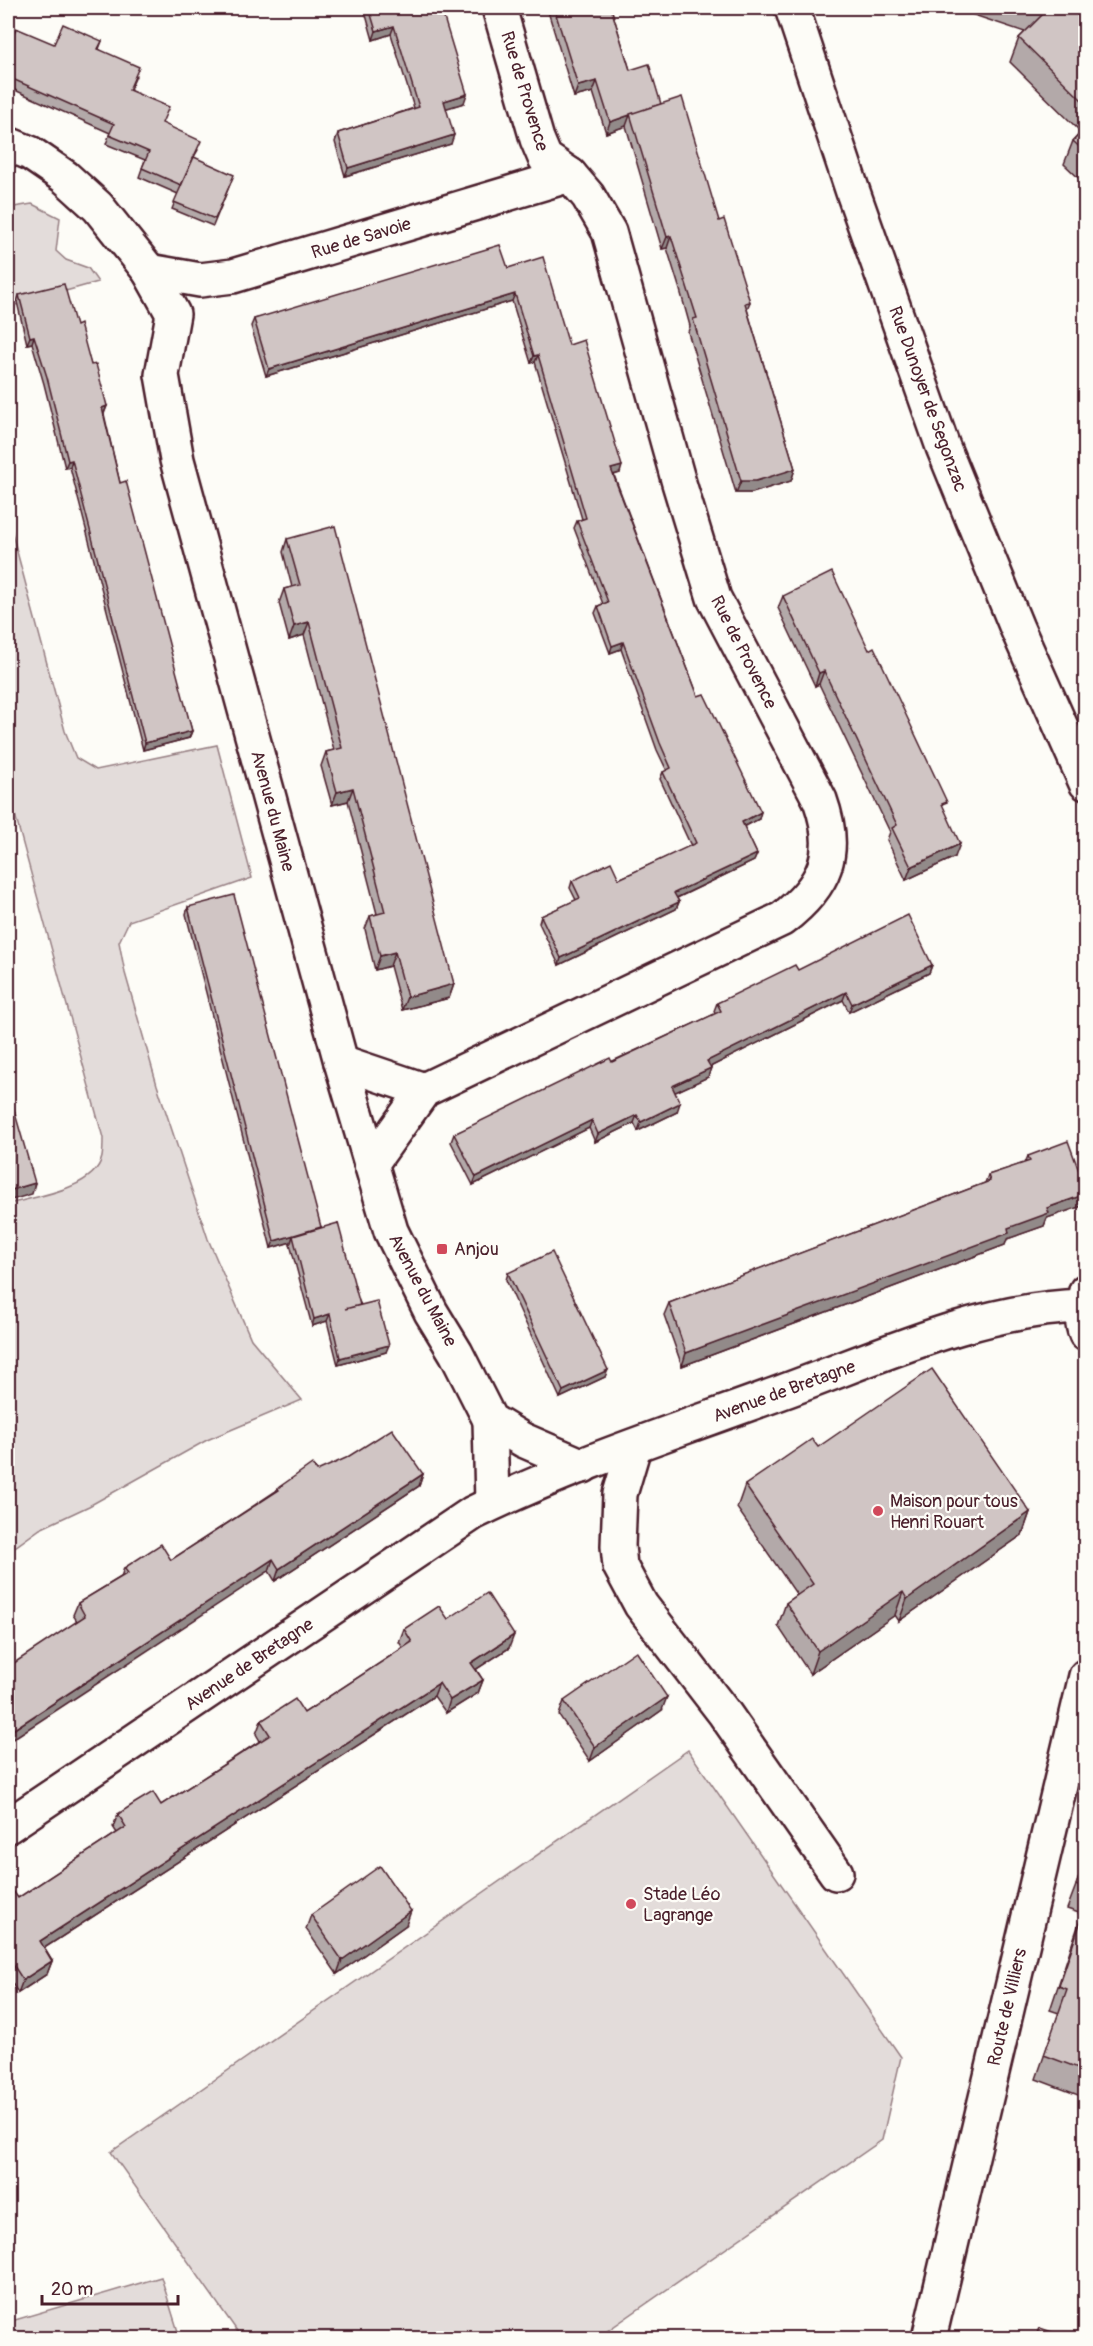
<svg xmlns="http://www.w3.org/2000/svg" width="1093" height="2346" font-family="Pangolin,sans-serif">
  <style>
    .green { fill: #e3dcda; stroke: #967e82; stroke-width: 1.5 }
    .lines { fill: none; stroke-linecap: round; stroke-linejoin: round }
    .minor-casing { stroke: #4a1f2b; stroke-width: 38 }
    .secondary-casing { stroke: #4a1f2b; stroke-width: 38 }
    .minor { stroke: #fdfcf7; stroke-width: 33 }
    .secondary { stroke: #fdfcf7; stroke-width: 33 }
    .wall { fill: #b3a9a9; stroke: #4a1f2b; stroke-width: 1.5 }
    .shaded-wall { fill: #928a89; stroke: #4a1f2b; stroke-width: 1.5 }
    .building { fill: #d0c5c4; stroke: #4a1f2b; stroke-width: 1.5 }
    .poi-dot { fill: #d1495b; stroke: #fdfcf7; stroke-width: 2 }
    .labels { text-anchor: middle; stroke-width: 4.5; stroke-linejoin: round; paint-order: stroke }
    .street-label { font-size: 18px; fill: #4a1f2b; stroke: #fdfcf7 }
    .poi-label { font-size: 18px; fill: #4a1f2b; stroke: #fdfcf7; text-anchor: start }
  </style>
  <rect width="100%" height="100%" fill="#fdfcf7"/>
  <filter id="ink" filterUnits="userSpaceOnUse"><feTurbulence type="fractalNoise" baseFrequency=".0167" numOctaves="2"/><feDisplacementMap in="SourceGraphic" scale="12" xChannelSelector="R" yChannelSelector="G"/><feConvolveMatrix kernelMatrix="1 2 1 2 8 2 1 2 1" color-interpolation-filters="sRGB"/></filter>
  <g filter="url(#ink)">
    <!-- green -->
    <g class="green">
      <polygon points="32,204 60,218 56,251 66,260 88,268 98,282 8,307 8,208"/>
      <path d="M8,518L65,731L76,758L96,770L217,745L252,878L129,921L119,942L125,973L157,1085L208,1239L251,1339L302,1400L207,1440L89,1506L40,1529L8,1552V1204C34,1197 95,1189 102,1157C103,1151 103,1144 103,1138L8,789Z"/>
      <polygon points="688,1750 901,2057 882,2140 597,2338 242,2338 111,2152"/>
      <polygon points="161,2277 180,2338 8,2338 8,2322"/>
    </g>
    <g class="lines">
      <defs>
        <g id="minor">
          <polyline points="8,144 30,153 65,177 98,207 149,271 173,314 162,375 177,460 341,1062 391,1231 431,1312 456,1353 490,1420 523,1440 583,1466"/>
          <polyline points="149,271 200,280 233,276 570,175"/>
          <polyline points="341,1062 424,1090"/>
          <path d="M371,1164L424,1090L782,919C826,885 839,853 820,800L714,598L679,483L609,232L588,196L570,175L545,158L537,139L499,8"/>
          <polyline points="490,1420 492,1503"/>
          <polyline points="634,1447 620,1494 618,1546 620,1566 641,1605 725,1714 836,1873"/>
          <path d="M8,1826L473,1513C572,1464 679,1430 782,1392C878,1357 979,1309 1082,1306"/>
        </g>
        <g id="secondary">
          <polyline points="792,8 853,192 943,447 1017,628 1086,783"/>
          <path d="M1086,1291C1082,1306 1080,1320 1086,1334"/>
          <polyline points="929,2338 1086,1676"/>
        </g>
      </defs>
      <!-- minor casing -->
      <use href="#minor" class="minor-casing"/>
      <!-- secondary casing -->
      <use href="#secondary" class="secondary-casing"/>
      <!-- minor -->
      <use href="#minor" class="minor"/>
      <!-- secondary -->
      <use href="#secondary" class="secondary"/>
    </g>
    <!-- wall -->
    <g class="wall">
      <polygon points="364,8 441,8 464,103 446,108 451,144 345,176 335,142 338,133 414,108 391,34 373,40"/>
      <polygon points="547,8 611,8 630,70 661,104 719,221 750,302 747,309 795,469 791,481 752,493 736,493 688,332 690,326 680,290 667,248 662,249 626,126 606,133 593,92 574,97"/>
      <polygon points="953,8 1086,8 1086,185 1064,164 1073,141 1081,132 1010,62 1019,38 1025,32"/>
      <polygon points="102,41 99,49 136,76 130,90 162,124 198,150 194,157 231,182 213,226 172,209 178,194 139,177 145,160 106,144 110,133 8,87 8,47"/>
      <polygon points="508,268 569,345 620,473 614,475 698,696 759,819 744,827 757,854 754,861 677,898 679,902 676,909 559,965 539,923 541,916 576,900 570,888 572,881 619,879 691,846 660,779 663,772 667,771 657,750 621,649 610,653 595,613 598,606 603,604 574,528 577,521 582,519 535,362 531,363 512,301 266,376 251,326 254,319"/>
      <polygon points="19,295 76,326 107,406 104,414 120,483 192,731 189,738 143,750 70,467 65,468 44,384 32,343 27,344 17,302"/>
      <polygon points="287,539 454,984 449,998 402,1010 390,966 375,970 365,929 370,916 377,914 348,801 332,805 321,766 326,752 334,750 304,635 289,640 279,603 284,589 292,587 283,552"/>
      <polygon points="783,596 944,809 955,857 906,880 887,840 890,832 819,684 815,686 778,608"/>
      <polygon points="188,907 321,1227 320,1228 386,1352 338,1365 327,1321 312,1326 290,1244 291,1242 271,1248 186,914"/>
      <polygon points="932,965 929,973 849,1012 843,1000 710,1067 708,1077 675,1092 677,1112 638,1131 634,1123 595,1142 589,1128 473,1185 451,1142 454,1134 715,1014 714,1011 717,1003 798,970"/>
      <polygon points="1028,1156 1086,1190 1086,1197 1082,1206 1047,1218 1044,1226 1007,1239 1005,1245 682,1366 664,1315 669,1303 985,1183 988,1175 1025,1163"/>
      <polygon points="508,1273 605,1377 560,1398 506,1280"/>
      <polygon points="818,1447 1030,1512 1022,1535 899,1621 895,1615 810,1674 778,1626 786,1603 797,1595 737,1508 745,1485"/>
      <polygon points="317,1471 423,1474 419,1486 275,1581 269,1571 77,1621 73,1615 78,1603 121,1577 124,1568 171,1560 276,1491 278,1488"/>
      <polygon points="448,1619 509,1648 476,1669 483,1680 478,1693 446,1713 434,1696 44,1948 52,1961 47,1974 18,1993 8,1977 8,1886 18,1898 117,1833 113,1827 118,1814 161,1805 260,1741 256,1734 261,1721 304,1713 403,1648 399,1642 404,1629"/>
      <polygon points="564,1701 662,1710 590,1761 559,1715"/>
      <polygon points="1086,1859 1086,2098 1036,2079 1059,2013 1050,2010 1082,1914 1067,1909"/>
      <polygon points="311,1915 406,1925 337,1974 306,1929"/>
    </g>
    <!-- shaded-wall -->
    <g class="shaded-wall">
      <polygon points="394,26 391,34 373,40 376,31"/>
      <polygon points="597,81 593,92 574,97 578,86"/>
      <polygon points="467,94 464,103 441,110 444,101"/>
      <polygon points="630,115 626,126 606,133 610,122"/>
      <polygon points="454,135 451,144 345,176 348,168"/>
      <polygon points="671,236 667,248 662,249 667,237"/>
      <polygon points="515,294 512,301 266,376 269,369"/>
      <polygon points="34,336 32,343 27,344 30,337"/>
      <polygon points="538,355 535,362 531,363 534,356"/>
      <polygon points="107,406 104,413 100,415 102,408"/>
      <polygon points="72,460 70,467 65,468 68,461"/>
      <polygon points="622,466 620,473 609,476 611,469"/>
      <polygon points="795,469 791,481 752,493 736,493 741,481"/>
      <polygon points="309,622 304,635 289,640 294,626"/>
      <polygon points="623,642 621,649 610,653 612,646"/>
      <polygon points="824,671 819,684 815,686 819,673"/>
      <polygon points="192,731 189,738 143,750 145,743"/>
      <polygon points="353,788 348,801 332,805 337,792"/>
      <polygon points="761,812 759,819 739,829 742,822"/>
      <polygon points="960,844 955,857 906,880 911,867"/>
      <polygon points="757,854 754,861 672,900 674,893"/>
      <polygon points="679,902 676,909 559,965 561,958"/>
      <polygon points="395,952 390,966 375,970 380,956"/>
      <polygon points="932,965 929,973 849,1012 852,1004"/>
      <polygon points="454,984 449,998 402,1010 407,997"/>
      <polygon points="846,992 843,1000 704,1070 707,1061"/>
      <polygon points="11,1064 8,1073 8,1065"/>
      <polygon points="711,1068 708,1077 669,1095 672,1086"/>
      <polygon points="680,1103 677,1112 638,1131 641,1122"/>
      <polygon points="637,1115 634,1123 595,1142 598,1134"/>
      <polygon points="592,1120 589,1128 473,1185 476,1177"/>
      <polygon points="35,1183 32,1194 8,1201 8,1191"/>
      <polygon points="1086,1194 1086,1197 1082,1206 1047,1218 1044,1226 1007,1239 1005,1245 682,1366 686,1353 1008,1228 1047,1208"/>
      <polygon points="321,1227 318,1234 293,1236 291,1242 271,1248 274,1241"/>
      <polygon points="330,1314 327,1321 312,1326 314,1319"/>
      <polygon points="389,1345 386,1352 338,1365 340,1358"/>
      <polygon points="608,1370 605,1377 560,1398 563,1391"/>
      <polygon points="423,1474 419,1486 275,1581 279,1569"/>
      <polygon points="1030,1512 1022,1535 899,1621 907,1599"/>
      <polygon points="273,1559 269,1571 8,1742 8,1733"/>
      <polygon points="903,1592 895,1615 810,1674 818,1651"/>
      <polygon points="514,1635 509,1648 466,1676 471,1663"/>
      <polygon points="483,1680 478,1693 446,1713 450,1700"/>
      <polygon points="439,1683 434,1696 35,1954 40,1941"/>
      <polygon points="667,1697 662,1710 590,1761 595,1747"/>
      <polygon points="411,1911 406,1925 337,1974 342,1960"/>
      <polygon points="52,1961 47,1974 18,1993 23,1980"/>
    </g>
    <!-- building -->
    <g class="building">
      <polygon points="369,8 441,8 467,94 444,101 454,135 348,168 338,133 419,107 394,26 376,31"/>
      <polygon points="554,8 611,8 630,70 649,64 661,104 610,122 597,81 578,86"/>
      <polygon points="1032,8 1086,8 1086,104 1019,38 1045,12"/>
      <polygon points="63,24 102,41 98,49 139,67 129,90 169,107 162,123 201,141 181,185 142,168 149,152 109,135 114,124 8,77 8,47 16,28 54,44"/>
      <polygon points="682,97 719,221 724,219 750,302 745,303 795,469 756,481 741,481 693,319 697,318 671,236 667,237 630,114"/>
      <polygon points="1086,128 1086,153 1073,141"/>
      <polygon points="194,157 234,175 215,219 174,202"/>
      <polygon points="500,245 508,268 543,257 569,345 584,340 622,466 611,469 698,696 704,694 761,812 742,822 757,854 674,893 679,902 561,958 541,916 580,898 572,881 611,862 619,879 696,843 663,772 671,768 660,743 623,642 612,646 598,606 608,602 577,521 586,518 538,355 534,356 515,294 269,369 254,319"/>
      <polygon points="64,284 76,326 80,324 91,365 96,364 107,406 102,408 120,483 126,481 192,731 145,743 72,460 68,461 47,377 34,336 30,337 19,295"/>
      <polygon points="335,526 454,984 407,997 395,952 380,956 370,916 385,912 353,788 337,792 326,752 342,748 309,622 294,626 284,589 300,585 287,539"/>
      <polygon points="832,572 869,650 874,647 947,802 942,804 960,844 911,867 892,828 897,825 824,671 819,673 783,596"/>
      <polygon points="234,895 321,1227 274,1241 188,907"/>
      <polygon points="908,915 932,965 852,1004 846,992 707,1061 711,1068 672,1086 680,1103 641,1122 637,1115 598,1134 592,1120 476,1177 454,1134 610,1058 612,1062 721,1011 717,1003 795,965 798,970"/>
      <polygon points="8,1053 11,1064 8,1065"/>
      <polygon points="8,1089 35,1183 8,1191"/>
      <polygon points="1068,1141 1086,1190 1086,1194 1047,1208 1049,1213 1008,1228 1009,1233 686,1353 669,1303 990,1181 988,1175 1030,1161 1028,1156"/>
      <polygon points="338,1223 360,1305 345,1309 377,1301 389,1345 340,1358 330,1314 314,1319 293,1236"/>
      <polygon points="552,1252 608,1370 563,1391 508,1273"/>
      <polygon points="932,1369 1030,1512 907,1599 903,1592 818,1651 786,1603 813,1584 745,1485 812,1439 818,1447"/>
      <polygon points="392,1429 423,1474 279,1569 273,1559 8,1733 8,1667 85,1616 78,1603 128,1573 124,1568 161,1544 171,1560 279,1490 278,1488 312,1464 317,1471 346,1458"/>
      <polygon points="487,1593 514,1635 471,1663 483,1680 450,1700 439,1683 40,1941 52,1961 23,1980 10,1960 8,1962 8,1886 9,1885 18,1898 126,1827 118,1814 135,1803 153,1792 161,1805 270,1735 261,1721 295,1699 304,1713 412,1642 404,1629 439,1606 448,1619"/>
      <polygon points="636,1651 667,1697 595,1747 564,1701"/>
      <polygon points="1086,1859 1086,1889 1076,1885"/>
      <polygon points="380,1866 411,1911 342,1960 311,1915"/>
      <polygon points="1086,1906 1086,2071 1044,2055 1067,1989 1059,1986"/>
      <polygon points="1040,2328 1069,2338 1036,2338"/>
    </g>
  </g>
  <!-- markers -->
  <g class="poi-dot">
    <rect x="436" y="1243" width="12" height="12" rx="3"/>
    <circle cx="878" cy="1511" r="6"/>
    <circle cx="631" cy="1904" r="6"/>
  </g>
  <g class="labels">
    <!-- street labels -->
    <g class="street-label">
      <text transform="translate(525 91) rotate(73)" y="6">Rue de Provence</text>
      <text transform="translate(361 238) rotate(-17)" y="6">Rue de Savoie</text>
      <text transform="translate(928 399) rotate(70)" y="6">Rue Dunoyer de Segonzac</text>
      <text transform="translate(744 652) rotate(63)" y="6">Rue de Provence</text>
      <text transform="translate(273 811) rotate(75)" y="6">Avenue du Maine</text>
      <text transform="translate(423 1290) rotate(62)" y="6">Avenue du Maine</text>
      <text transform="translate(784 1391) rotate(-20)" y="6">Avenue de Bretagne</text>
      <text transform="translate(249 1664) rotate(-34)" y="6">Avenue de Bretagne</text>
      <text transform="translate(1007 2007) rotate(-77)" y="6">Route de Villiers</text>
    </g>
    <!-- poi labels -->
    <g class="poi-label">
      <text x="454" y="1255">Anjou</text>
      <text x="890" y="1507">Maison pour tous<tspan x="890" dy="21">Henri Rouart</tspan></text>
      <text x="643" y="1900">Stade Léo<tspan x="643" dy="21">Lagrange</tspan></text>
    </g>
  </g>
  <!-- margin -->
  <rect width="1093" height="2346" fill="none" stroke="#fdfcf7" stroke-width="30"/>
  <rect x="15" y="15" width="1063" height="2316" fill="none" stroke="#4a1f2b" stroke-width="2" filter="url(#ink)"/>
  <!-- scale -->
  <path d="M42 2295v9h136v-9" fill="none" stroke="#4a1f2b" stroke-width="3"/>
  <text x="51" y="2295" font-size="18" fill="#4a1f2b" stroke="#fdfcf7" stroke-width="4.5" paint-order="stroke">20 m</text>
</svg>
